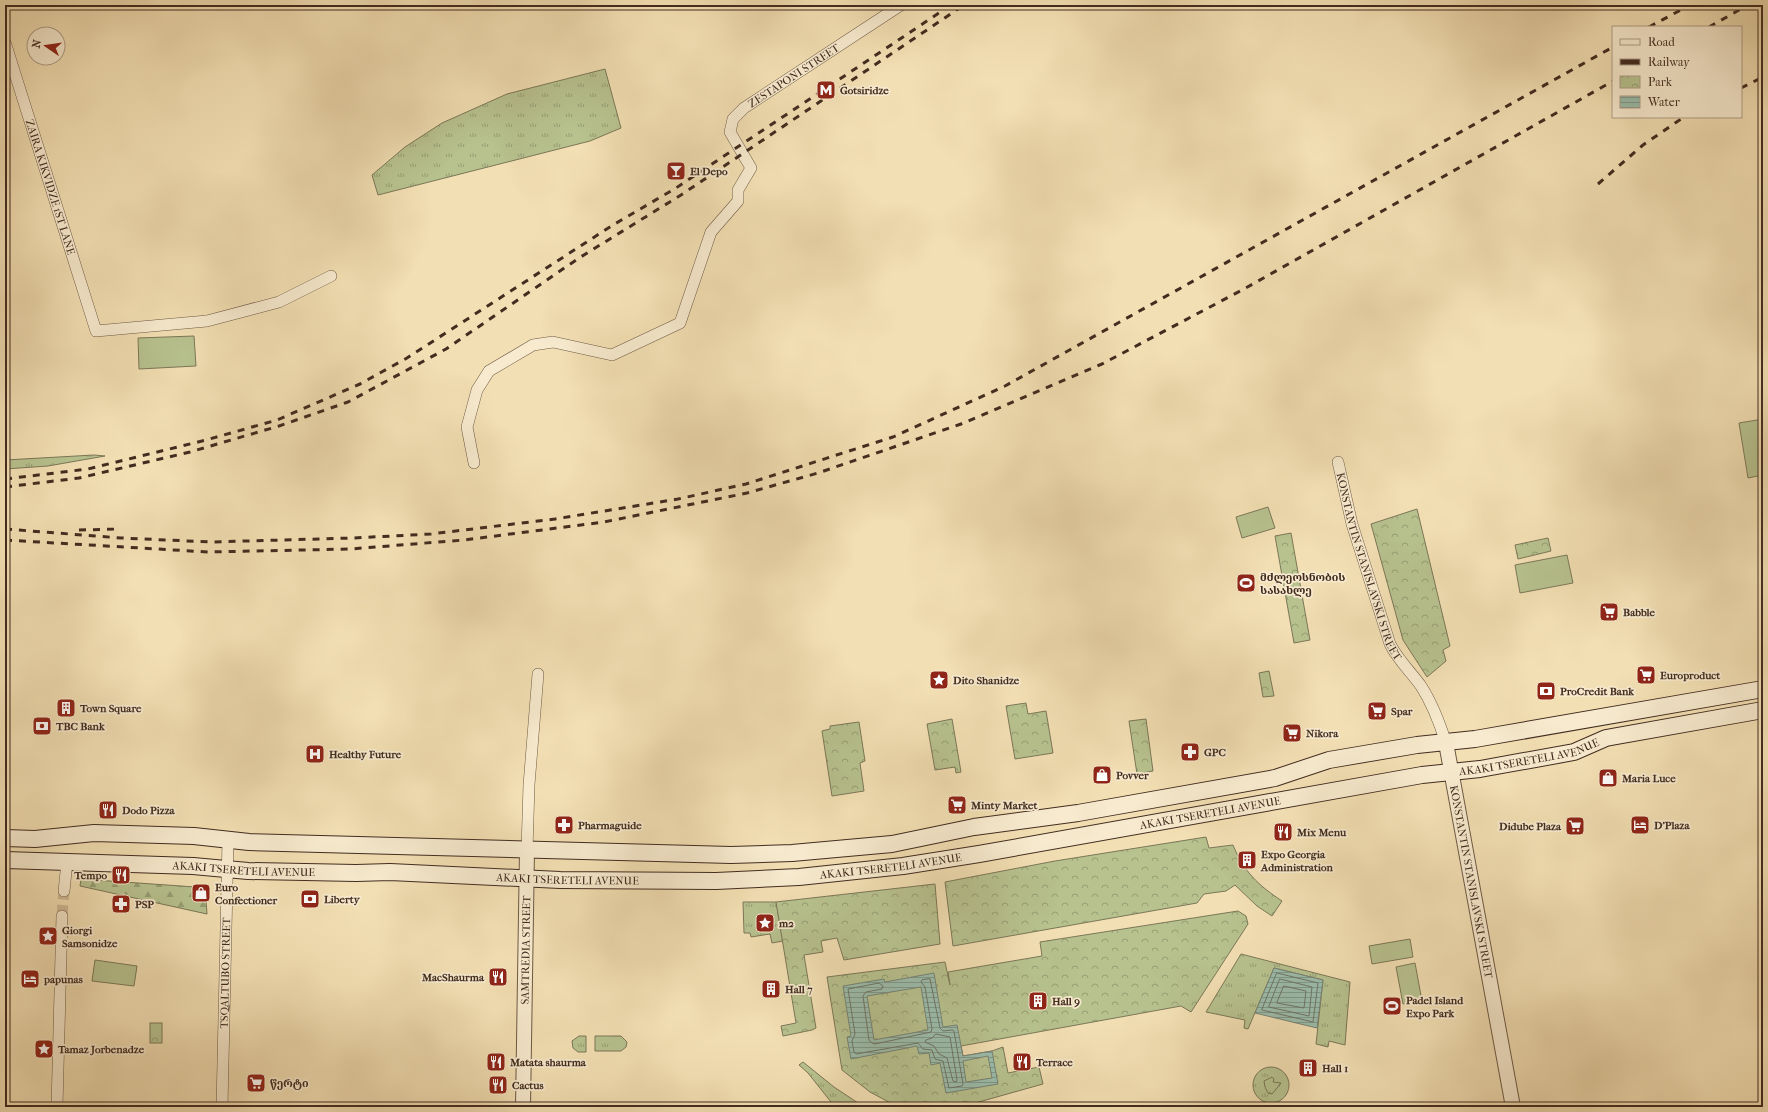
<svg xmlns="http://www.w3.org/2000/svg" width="1768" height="1112" font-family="'IM FELL French Canon','Noto Serif Georgian',serif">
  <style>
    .grass { fill: url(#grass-tufts); stroke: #7c7758 }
    .forest { fill: url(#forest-firs); stroke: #7c7758 }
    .park { fill: url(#park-crowns); stroke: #7c7758 }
    .garden { fill: #b7c28f; stroke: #7c7758 }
    .water { fill: url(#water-rules); stroke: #778374; fill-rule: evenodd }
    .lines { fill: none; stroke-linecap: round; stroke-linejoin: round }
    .shore { stroke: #6e7466; stroke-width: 1 }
    .minor-tunnel { stroke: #cfbb96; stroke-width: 11; stroke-dasharray: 11 5.5; stroke-linecap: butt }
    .minor-casing { stroke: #6e5945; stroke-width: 12 }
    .tertiary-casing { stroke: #6e5945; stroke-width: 16 }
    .secondary-casing { stroke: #422c20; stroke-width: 18 }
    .minor { stroke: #f7eace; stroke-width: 11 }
    .tertiary { stroke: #f7eace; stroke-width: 14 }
    .secondary { stroke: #f7eace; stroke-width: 16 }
    .rail { stroke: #422c20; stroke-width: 3; stroke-dasharray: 7 7; stroke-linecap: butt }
    .labels { text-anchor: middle; stroke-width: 3.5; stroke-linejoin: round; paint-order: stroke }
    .street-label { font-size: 11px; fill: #422c20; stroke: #f7eace }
    .poi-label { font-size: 11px; font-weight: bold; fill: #422c20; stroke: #f7eace; text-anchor: start }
  </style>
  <defs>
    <pattern id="grass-tufts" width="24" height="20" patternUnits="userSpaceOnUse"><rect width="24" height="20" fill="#b7c28f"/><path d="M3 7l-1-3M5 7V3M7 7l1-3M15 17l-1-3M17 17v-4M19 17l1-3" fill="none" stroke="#969e74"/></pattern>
    <pattern id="forest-firs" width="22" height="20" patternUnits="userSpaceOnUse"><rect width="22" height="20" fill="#b7c28f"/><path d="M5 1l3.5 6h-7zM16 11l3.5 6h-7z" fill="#969e74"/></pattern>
    <pattern id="park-crowns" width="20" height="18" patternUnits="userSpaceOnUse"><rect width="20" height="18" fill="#b7c28f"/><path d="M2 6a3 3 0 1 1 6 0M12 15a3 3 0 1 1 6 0" fill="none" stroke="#969e74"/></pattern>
    <pattern id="water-rules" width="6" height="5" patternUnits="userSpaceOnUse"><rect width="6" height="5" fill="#9bbdac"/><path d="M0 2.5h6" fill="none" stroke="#809a8c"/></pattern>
  </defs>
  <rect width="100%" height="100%" fill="#f2dfb3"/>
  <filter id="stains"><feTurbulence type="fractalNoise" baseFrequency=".005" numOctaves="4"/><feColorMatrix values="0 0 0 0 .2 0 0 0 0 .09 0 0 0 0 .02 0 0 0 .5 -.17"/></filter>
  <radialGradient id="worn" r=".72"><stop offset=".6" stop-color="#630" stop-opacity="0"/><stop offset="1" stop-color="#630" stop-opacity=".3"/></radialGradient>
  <!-- grass -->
  <g class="grass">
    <polygon points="605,69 621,128 590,141 378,195 372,175 405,147 442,123 507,94"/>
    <polygon points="94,455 105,456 48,466 5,469 5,460"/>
    <polygon points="743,902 776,902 783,941 772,943 770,934 751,937 750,933 744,933"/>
    <polygon points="1241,954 1350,982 1345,1045 1329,1041 1328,1047 1316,1044 1323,980 1274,968 1248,1029 1244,1028 1245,1020 1206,1012"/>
    <polygon points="579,1036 586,1036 586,1052 578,1052 573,1048 572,1041"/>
    <polygon points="595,1036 621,1036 627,1042 626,1047 621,1051 595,1051"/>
    <polygon points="803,1062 834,1087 864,1107 835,1107 808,1073 799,1065"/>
    <circle cx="1271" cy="1085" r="18"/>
  </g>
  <!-- forest -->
  <g class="forest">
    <polygon points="81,879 195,887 195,898 206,900 207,914 80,886"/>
    <polygon points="1272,1077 1274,1079 1273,1082 1281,1083 1272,1094 1268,1093 1265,1087 1264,1081"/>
  </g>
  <!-- park -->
  <g class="park">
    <polygon points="1417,509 1450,646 1443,650 1446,661 1427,677 1403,640 1371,524"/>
    <polygon points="1291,533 1310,640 1294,643 1275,536"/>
    <polygon points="1548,538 1551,551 1518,559 1515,545"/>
    <polygon points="1269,671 1274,696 1263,697 1259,673"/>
    <polygon points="1026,703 1028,714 1046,711 1053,753 1015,759 1006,706"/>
    <polygon points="952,719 961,772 956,773 955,767 935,770 927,724"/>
    <polygon points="1146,719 1153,771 1137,774 1129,721"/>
    <polygon points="859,722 865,761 860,763 864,791 832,796 822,731 830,729 830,726"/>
    <path d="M1206,837L1209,848L1233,845C1244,872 1258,885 1282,901L1272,916L1257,906L1235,885L1226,891L1204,894L1197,903L953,946L945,882L1055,861Z"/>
    <polygon points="935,884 940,944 844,960 837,938 821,941 823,952 804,955 816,1028 812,1030 783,1036 781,1026 796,1023 776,902"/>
    <polygon points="1238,911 1246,916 1248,924 1191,1012 1181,1006 961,1046 963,1056 992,1051 1003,1047 1008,1073 1039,1067 1043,1084 961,1107 898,1107 870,1092 842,1070 827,977 945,962 950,985 948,972 1042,956 1040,942"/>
    <rect x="150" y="1023" width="12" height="20"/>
  </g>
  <!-- garden -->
  <g class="garden">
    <polygon points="194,336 196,366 139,369 138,338"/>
    <polygon points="1763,419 1763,475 1748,478 1739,423"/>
    <polygon points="1268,507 1275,528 1242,538 1236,517"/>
    <polygon points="1567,555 1573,583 1520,593 1515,565"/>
    <polygon points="1410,939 1413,957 1372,964 1369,946"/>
    <polygon points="95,960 137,966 134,986 92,981"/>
    <polygon points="1415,963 1422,1001 1403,1004 1396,967"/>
  </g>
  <!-- water -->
  <g class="water">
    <polygon points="1274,968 1323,980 1317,1028 1255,1013"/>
    <path d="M934,973L943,1027L957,1025L963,1056L992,1051L998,1084L946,1093L940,1063L931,1065L929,1053L919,1054L917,1046L851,1059L847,1037L851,1036L843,986L884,979L885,982ZM921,987L928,1030L874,1040L867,996ZM988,1056L992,1078L966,1082L963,1061Z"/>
  </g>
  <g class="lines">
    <!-- shore -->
    <g class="shore">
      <polygon points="1277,973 1318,983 1313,1022 1262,1010"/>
      <polygon points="930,979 940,1028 943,1031 952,1030 954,1031 963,1084 962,1086 949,1088 943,1061 935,1059 932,1050 923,1049 918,1043 856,1054 854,1052 852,1041 855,1034 848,989 879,983 883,986 882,989 866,992 863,996 869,1040 872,1043 875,1044 931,1032 932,1029 925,987 921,982 922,980"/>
      <polygon points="1280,979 1312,987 1309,1016 1269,1007"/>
      <polygon points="1284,986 1306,991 1304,1008 1277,1003"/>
      <polygon points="936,1034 950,1037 957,1080 956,1082 953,1081 947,1058 939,1054 934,1046 925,1042 926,1040 932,1038"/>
    </g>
    <!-- minor-tunnel -->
    <polyline class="minor-tunnel" points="62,916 64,891"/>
    <defs>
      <g id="minor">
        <path id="s1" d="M5,42L96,331L207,321L279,302L331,276"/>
        <path id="s2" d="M1338,462L1352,524L1390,644C1398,660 1411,672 1421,686C1432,703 1440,724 1446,743"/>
        <path id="s3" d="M474,463L467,427L477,390L489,371L533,345L553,342L612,355L680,323L711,232L738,201V190L751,168L730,132L733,119L744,108L901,5"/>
        <polyline points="527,850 529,785 538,674"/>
        <polyline points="64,891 67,862"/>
        <polyline points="57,1107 62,916"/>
        <path id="s4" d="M222,1107L228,840"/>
      </g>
      <g id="tertiary">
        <path id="s5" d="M1446,743L1513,1107"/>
        <path id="s6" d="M523,1107L527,850"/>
      </g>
      <g id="secondary">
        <polyline points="5,838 35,839 94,833 194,836 249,842 731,855 792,853 892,844 974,827 1078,813 1275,778 1329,760 1417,745 1475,739 1763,689"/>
        <path id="s7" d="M5,860L193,866L248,871L356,873L390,872L560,880L716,881L799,877L903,866L979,854L1422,775L1480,769L1574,752L1606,738L1617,736L1763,710"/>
      </g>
    </defs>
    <!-- minor casing -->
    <use href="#minor" class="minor-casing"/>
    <!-- tertiary casing -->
    <use href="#tertiary" class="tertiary-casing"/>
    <!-- secondary casing -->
    <use href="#secondary" class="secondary-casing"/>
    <!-- minor -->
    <use href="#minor" class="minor"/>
    <!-- tertiary -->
    <use href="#tertiary" class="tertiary"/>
    <!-- secondary -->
    <use href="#secondary" class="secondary"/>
    <!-- rail -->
    <g class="rail">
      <polyline points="1649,27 1690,5"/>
      <polyline points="1709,27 1748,5"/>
      <polyline points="1741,88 1763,77"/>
      <polyline points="1598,184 1643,145 1684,117"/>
      <polyline points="5,479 88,469 206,440 277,420 360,384 407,358 613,225 676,188 951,5"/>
      <polyline points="5,487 79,478 190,452 279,426 348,402 446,349 579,258 681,195 964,5"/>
      <polyline points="5,529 121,538 211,542 353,538 431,534 555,519 678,499 746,484 893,437 1005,386 1613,47"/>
      <polyline points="79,530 119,529"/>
      <polyline points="5,540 208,552 350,549 464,540 604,522 747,493 818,473 961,424 1102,364 1244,289 1613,81"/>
    </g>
  </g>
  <!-- icons -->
  <defs>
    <symbol id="metro-square" viewBox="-11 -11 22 22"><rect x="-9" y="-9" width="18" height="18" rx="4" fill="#8f2418" stroke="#f7eace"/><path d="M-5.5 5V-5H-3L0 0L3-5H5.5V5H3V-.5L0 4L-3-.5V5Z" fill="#fff"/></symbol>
    <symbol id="bar-square" viewBox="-11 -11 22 22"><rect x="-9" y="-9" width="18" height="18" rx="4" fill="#8f2418" stroke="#f7eace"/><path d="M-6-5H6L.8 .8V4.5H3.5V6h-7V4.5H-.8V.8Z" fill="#fff"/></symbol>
    <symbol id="stadium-square" viewBox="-11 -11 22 22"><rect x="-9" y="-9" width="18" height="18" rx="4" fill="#8f2418" stroke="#f7eace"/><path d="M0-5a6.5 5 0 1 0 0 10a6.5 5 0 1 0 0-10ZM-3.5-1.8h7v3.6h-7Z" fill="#fff"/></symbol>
    <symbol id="supermarket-square" viewBox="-11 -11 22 22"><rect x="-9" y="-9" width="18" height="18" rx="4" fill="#8f2418" stroke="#f7eace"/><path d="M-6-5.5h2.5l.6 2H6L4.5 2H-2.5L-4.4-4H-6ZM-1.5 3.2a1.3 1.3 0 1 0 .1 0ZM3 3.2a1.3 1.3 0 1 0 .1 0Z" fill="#fff"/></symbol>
    <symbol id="sight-square" viewBox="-11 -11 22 22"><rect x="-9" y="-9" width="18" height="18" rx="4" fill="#8f2418" stroke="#f7eace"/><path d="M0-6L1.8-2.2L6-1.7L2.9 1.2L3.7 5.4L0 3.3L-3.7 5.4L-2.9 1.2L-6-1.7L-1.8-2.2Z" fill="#fff"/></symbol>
    <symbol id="bank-square" viewBox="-11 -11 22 22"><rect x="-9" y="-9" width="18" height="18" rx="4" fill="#8f2418" stroke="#f7eace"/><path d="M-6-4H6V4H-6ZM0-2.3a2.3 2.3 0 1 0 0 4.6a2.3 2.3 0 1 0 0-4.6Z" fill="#fff"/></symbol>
    <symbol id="building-square" viewBox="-11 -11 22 22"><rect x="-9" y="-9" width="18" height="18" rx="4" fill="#8f2418" stroke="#f7eace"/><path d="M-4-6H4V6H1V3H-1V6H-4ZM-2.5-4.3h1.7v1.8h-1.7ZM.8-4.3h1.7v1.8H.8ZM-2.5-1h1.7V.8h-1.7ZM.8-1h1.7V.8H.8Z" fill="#fff"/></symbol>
    <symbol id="pharmacy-square" viewBox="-11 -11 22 22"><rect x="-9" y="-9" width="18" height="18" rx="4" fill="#8f2418" stroke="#f7eace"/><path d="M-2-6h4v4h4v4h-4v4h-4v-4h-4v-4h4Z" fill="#fff"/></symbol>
    <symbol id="hospital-square" viewBox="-11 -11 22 22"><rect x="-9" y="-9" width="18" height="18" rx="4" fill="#8f2418" stroke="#f7eace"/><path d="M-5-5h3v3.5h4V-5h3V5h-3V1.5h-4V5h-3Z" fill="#fff"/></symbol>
    <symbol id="shop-square" viewBox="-11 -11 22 22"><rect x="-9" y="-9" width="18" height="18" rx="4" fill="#8f2418" stroke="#f7eace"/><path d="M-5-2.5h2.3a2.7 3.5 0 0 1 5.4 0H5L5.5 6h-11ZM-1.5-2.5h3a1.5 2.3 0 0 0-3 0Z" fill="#fff"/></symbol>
    <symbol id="restaurant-square" viewBox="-11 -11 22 22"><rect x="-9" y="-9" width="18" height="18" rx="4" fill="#8f2418" stroke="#f7eace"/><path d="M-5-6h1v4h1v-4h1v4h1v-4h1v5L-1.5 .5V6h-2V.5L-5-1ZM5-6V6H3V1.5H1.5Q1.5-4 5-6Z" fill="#fff"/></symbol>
    <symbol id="hotel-square" viewBox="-11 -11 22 22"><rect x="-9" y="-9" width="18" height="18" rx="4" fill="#8f2418" stroke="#f7eace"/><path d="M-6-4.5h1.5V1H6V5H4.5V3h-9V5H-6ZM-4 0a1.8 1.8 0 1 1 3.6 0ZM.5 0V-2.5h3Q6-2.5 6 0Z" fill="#fff"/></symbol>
  </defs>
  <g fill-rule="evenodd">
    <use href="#metro-square" x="815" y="79" width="22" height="22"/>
    <use href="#bar-square" x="665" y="160" width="22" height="22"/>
    <use href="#stadium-square" x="1235" y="572" width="22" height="22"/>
    <use href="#supermarket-square" x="1598" y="601" width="22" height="22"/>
    <use href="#supermarket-square" x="1635" y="664" width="22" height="22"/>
    <use href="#sight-square" x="928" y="669" width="22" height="22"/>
    <use href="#bank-square" x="1535" y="680" width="22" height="22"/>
    <use href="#building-square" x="55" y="697" width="22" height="22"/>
    <use href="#supermarket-square" x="1366" y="700" width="22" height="22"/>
    <use href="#bank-square" x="31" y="715" width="22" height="22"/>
    <use href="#supermarket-square" x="1281" y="722" width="22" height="22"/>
    <use href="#pharmacy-square" x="1179" y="741" width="22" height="22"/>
    <use href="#hospital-square" x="304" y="743" width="22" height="22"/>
    <use href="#shop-square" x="1091" y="764" width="22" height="22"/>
    <use href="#shop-square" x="1597" y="767" width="22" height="22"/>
    <use href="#supermarket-square" x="946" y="794" width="22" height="22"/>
    <use href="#restaurant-square" x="97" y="799" width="22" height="22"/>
    <use href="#pharmacy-square" x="553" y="814" width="22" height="22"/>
    <use href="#hotel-square" x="1629" y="814" width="22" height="22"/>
    <use href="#supermarket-square" x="1564" y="815" width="22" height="22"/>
    <use href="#restaurant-square" x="1272" y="821" width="22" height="22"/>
    <use href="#building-square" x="1236" y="849" width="22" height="22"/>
    <use href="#restaurant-square" x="110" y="864" width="22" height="22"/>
    <use href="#shop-square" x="190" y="882" width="22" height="22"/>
    <use href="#bank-square" x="299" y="888" width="22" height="22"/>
    <use href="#pharmacy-square" x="110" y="893" width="22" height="22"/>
    <use href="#sight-square" x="754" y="912" width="22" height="22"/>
    <use href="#sight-square" x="37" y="925" width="22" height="22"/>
    <use href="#restaurant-square" x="487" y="966" width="22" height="22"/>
    <use href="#hotel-square" x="19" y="968" width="22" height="22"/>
    <use href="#building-square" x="760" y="978" width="22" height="22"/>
    <use href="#building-square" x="1027" y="990" width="22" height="22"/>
    <use href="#stadium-square" x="1381" y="995" width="22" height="22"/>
    <use href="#sight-square" x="33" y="1038" width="22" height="22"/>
    <use href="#restaurant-square" x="485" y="1051" width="22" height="22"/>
    <use href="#restaurant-square" x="1011" y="1051" width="22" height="22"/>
    <use href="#building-square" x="1297" y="1057" width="22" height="22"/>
    <use href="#supermarket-square" x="245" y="1072" width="22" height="22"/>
    <use href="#restaurant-square" x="487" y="1074" width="22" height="22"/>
  </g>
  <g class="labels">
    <!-- street labels -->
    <g class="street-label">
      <text dy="4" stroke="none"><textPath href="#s3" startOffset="608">ZESTAPONI STREET</textPath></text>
      <text dy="4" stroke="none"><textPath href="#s1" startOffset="152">ZAIRA KIKVIDZE 1ST LANE</textPath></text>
      <text dy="4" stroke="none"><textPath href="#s2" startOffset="109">KONSTANTIN STANISLAVSKI STREET</textPath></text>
      <text dy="4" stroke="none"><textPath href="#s7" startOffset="1535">AKAKI TSERETELI AVENUE</textPath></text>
      <text dy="4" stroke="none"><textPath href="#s7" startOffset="1211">AKAKI TSERETELI AVENUE</textPath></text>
      <text dy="4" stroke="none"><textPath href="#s7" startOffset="887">AKAKI TSERETELI AVENUE</textPath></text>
      <text dy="4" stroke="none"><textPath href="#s7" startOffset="239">AKAKI TSERETELI AVENUE</textPath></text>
      <text dy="4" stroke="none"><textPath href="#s7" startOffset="563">AKAKI TSERETELI AVENUE</textPath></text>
      <text dy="4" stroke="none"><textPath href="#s5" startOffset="141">KONSTANTIN STANISLAVSKI STREET</textPath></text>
      <text dy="4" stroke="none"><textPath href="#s6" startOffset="157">SAMTREDIA STREET</textPath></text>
      <text dy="4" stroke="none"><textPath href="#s4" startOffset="134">TSQALTUBO STREET</textPath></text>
    </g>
    <!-- poi labels -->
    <g class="poi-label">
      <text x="840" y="94">Gotsiridze</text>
      <text x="690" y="175">El Depo</text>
      <text x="1260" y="581">მძლეოსნობის<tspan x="1260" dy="13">სასახლე</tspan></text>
      <text x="1623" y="616">Babble</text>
      <text x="1660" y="679">Europroduct</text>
      <text x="953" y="684">Dito Shanidze</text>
      <text x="1560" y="695">ProCredit Bank</text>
      <text x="80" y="712">Town Square</text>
      <text x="1391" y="715">Spar</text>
      <text x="56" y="730">TBC Bank</text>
      <text x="1306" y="737">Nikora</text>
      <text x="1204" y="756">GPC</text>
      <text x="329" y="758">Healthy Future</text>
      <text x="1116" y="779">Povver</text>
      <text x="1622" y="782">Maria Luce</text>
      <text x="971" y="809">Minty Market</text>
      <text x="122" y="814">Dodo Pizza</text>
      <text x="578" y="829">Pharmaguide</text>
      <text x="1654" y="829">D'Plaza</text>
      <text x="1561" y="830" text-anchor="end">Didube Plaza</text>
      <text x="1297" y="836">Mix Menu</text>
      <text x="1261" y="858">Expo Georgia<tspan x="1261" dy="13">Administration</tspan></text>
      <text x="107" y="879" text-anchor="end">Tempo</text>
      <text x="215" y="891">Euro<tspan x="215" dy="13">Confectioner</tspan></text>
      <text x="324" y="903">Liberty</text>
      <text x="135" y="908">PSP</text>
      <text x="779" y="927">m2</text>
      <text x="62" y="934">Giorgi<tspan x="62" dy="13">Samsonidze</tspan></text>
      <text x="484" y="981" text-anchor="end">MacShaurma</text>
      <text x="44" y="983">papunas</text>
      <text x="785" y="993">Hall 7</text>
      <text x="1406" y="1004">Padel Island<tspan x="1406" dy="13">Expo Park</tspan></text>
      <text x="1052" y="1005">Hall 9</text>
      <text x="58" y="1053">Tamaz Jorbenadze</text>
      <text x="510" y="1066">Matata shaurma</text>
      <text x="1036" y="1066">Terrace</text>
      <text x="1322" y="1072">Hall 1</text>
      <text x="270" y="1087">წერტი</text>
      <text x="512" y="1089">Cactus</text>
    </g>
  </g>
  <!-- margin -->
  <rect width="1768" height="1112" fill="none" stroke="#f2dfb3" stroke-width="20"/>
  <rect x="6" y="6" width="1756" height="1100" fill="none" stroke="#422c20" stroke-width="2"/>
  <rect x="10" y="10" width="1748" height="1092" fill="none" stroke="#422c20"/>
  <!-- legend -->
  <rect x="1612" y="26" width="130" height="92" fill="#f7eace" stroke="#af9e88"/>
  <rect x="1620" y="39" width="20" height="6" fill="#f7eace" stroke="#af9e88"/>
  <text x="1648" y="46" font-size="12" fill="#422c20">Road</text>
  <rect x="1620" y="59" width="20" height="6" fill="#422c20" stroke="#af9e88"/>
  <text x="1648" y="66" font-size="12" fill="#422c20">Railway</text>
  <rect x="1620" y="76" width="20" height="12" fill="url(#park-crowns)" stroke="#af9e88"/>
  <text x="1648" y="86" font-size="12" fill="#422c20">Park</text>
  <rect x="1620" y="96" width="20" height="12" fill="url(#water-rules)" stroke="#af9e88"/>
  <text x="1648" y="106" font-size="12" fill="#422c20">Water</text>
  <!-- north arrow -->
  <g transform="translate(46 46) rotate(283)"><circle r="19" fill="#f7eace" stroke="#af9e88"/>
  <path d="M0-3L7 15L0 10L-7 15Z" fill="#8f2418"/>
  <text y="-6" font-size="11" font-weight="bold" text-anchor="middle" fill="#422c20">N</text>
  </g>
  <rect width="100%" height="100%" filter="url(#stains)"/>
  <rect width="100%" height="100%" fill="url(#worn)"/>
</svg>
